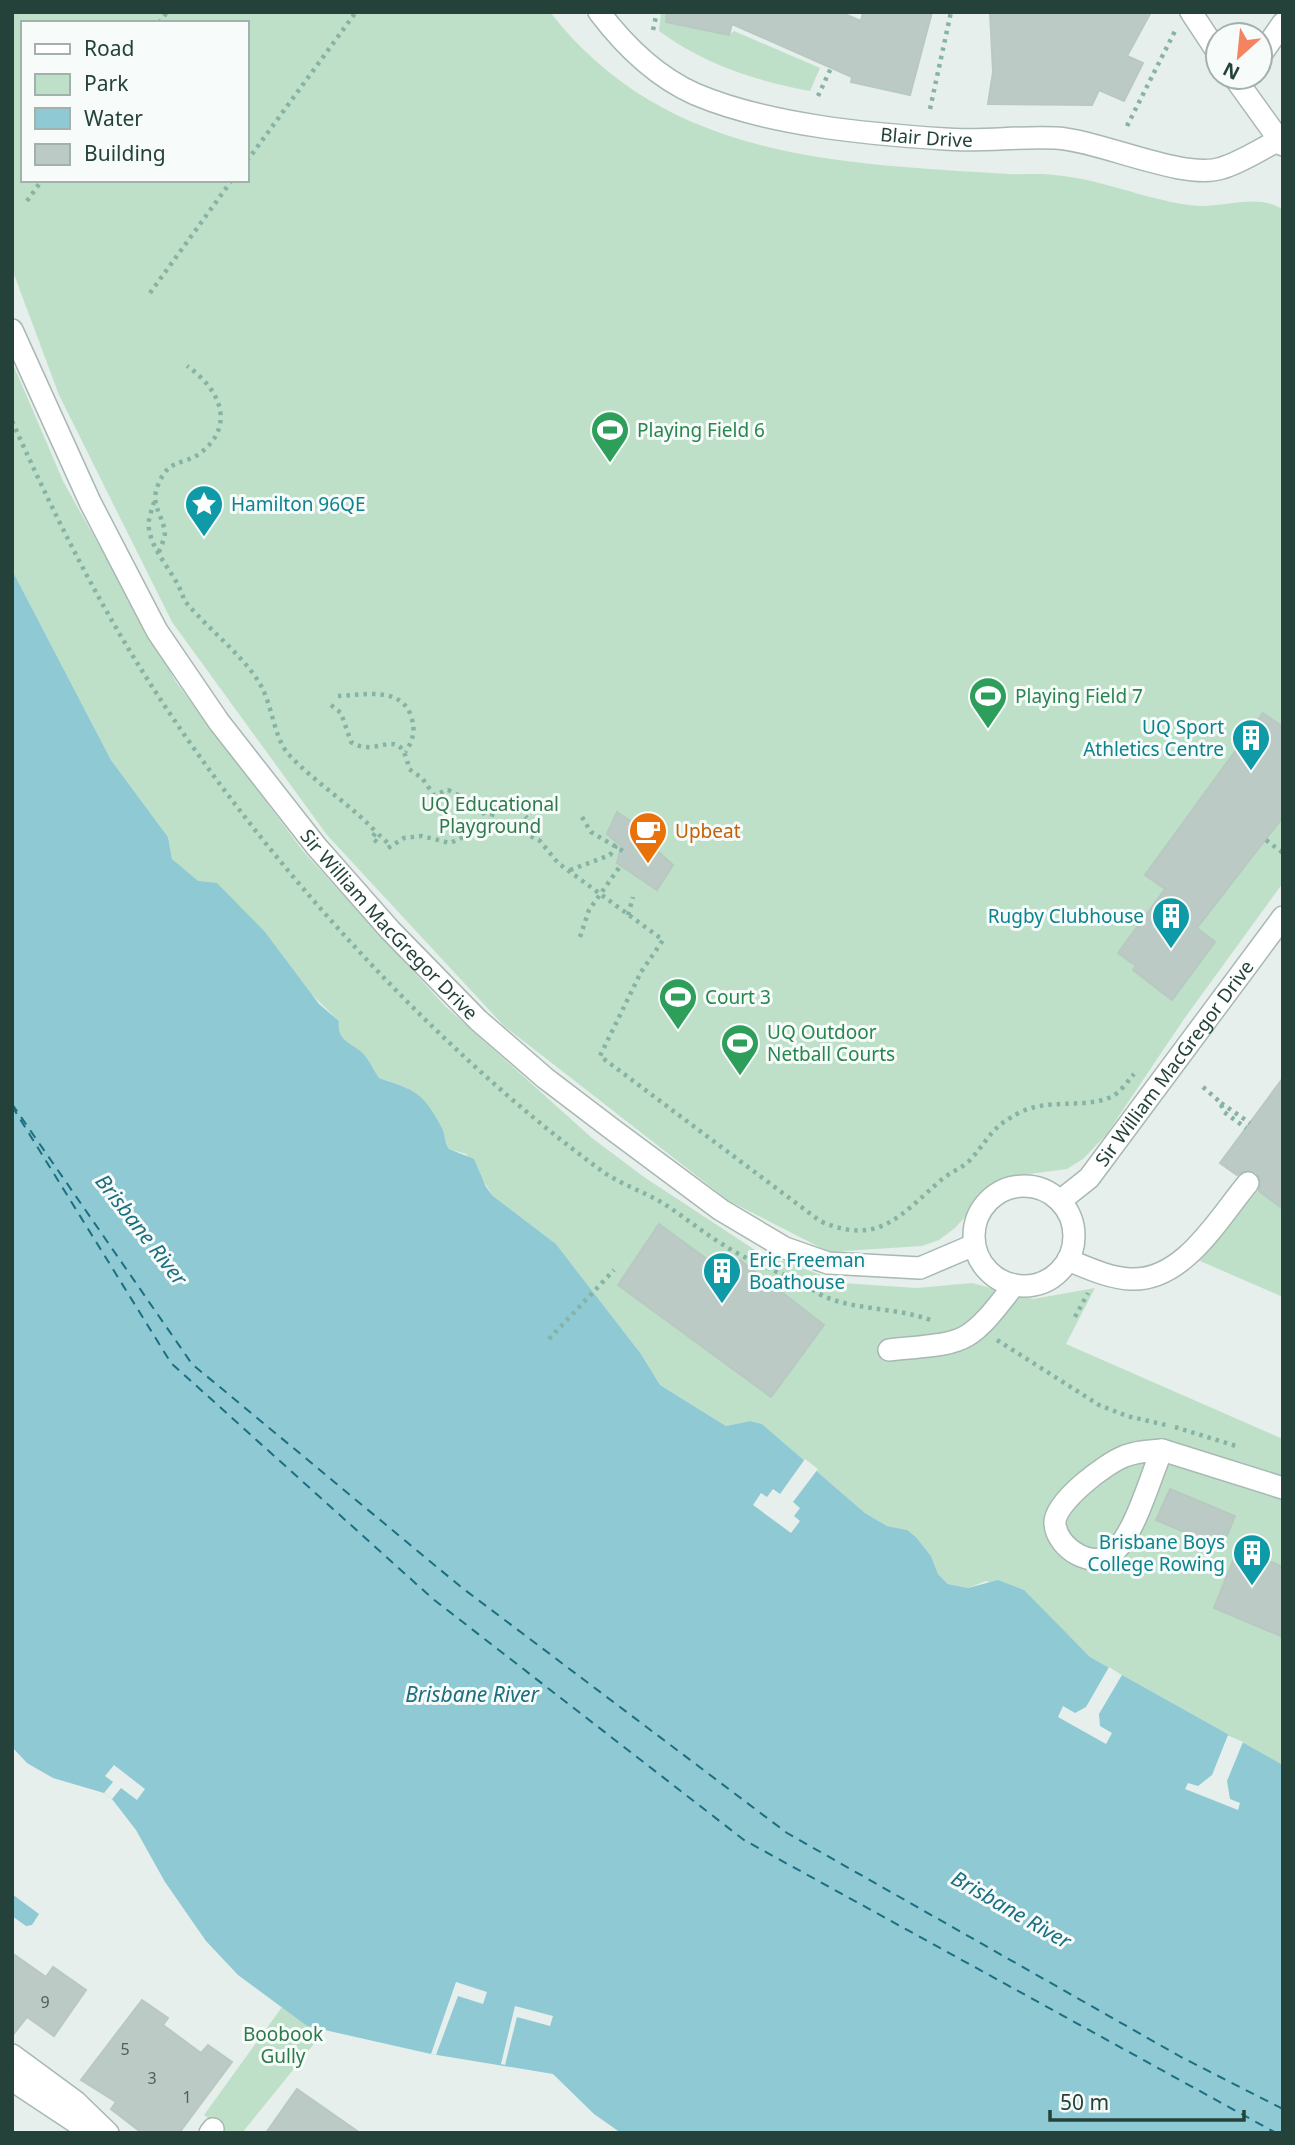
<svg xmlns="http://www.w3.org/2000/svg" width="1295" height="2145" font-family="'Noto Sans',sans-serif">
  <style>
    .green { fill: #bfe0c8; fill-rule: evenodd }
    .water { fill: #8ec9d4 }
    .pier { fill: #e6efeb }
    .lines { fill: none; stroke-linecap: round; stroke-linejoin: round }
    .ferry { stroke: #1c6f80; stroke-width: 2; stroke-dasharray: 9 7; stroke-linecap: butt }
    .building { fill: #bbcac4; stroke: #b8c9c2; stroke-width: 2 }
    .minor-casing { stroke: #a8b8b2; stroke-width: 24 }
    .path { stroke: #86b3a5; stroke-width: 4.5; stroke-dasharray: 3.5 5; stroke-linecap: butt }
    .minor { stroke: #fff; stroke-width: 21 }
    .labels { text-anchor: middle; stroke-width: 6; stroke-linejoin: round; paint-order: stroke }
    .number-label { font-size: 16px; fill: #4a645c }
    .street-label { font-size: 19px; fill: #24423a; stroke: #f7fbf9 }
    .leisure-label { font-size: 19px; fill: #27864d; stroke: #f7fbf9; text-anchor: start }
    .culture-label { font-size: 19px; fill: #0d838f; stroke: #f7fbf9; text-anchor: end }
    .park-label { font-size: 19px; fill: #2d7a4b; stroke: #f7fbf9 }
    .food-label { font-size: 19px; fill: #c56008; stroke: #f7fbf9; text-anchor: start }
    .water-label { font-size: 21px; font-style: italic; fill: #1c6f80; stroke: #f7fbf9 }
  </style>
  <rect width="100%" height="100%" fill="#e6efeb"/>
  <!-- green -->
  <g class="green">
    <path d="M12,12H550C665,160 837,163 1008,174C1024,175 1040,173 1055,175C1101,179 1144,199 1189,205C1221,210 1253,192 1283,209V883L1184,1019L1106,1135L1083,1159L1067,1169L1007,1177L995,1184L955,1228L939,1240L922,1246L829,1252L729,1201L504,1026L327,835L172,622L59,395L12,269ZM23,23H247V180H23Z"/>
    <path d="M661,12H677L729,35L734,31L820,68L810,91C755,81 704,64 659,31Z"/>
    <path d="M12,362L64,483L176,682L303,851L445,1006L592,1138L644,1177L755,1250L842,1283L917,1288L972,1283L1033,1299L1095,1288L1066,1344L1283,1439V1765L1090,1657L1035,1602L986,1581L968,1588L948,1584L938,1574L931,1556L916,1537L907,1530L887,1526L865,1513L762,1424L750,1421L726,1426L660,1385L641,1354L556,1244L493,1196L466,1154L449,1149C444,1142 446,1136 442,1129C424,1093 414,1089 379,1078C374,1071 371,1063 366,1057C357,1043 336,1044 339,1021L172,859L168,837L111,760L12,570Z"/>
    <polygon points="1258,1190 1283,1209 1283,1297 1200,1261"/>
    <polygon points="282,2007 307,2026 326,2029 242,2133 228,2133 204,2115"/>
  </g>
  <!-- water -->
  <g class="water">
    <path d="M12,570L111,760L168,837L172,859L198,881L217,883L265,932L319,1004L339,1021C336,1044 357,1043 366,1057C371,1063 374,1071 379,1078C415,1090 423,1092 442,1128C446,1136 444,1142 449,1149L474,1159L486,1187L493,1196L556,1244L641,1354L660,1385L726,1426L750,1421L762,1424L865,1513L887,1526L907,1530L916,1537L931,1556L938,1574L948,1584L968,1588L998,1580L1024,1590L1090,1657L1283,1765V2133H621L594,2114L553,2074L431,2054L307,2026L238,1975L206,1941L165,1882L136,1830L112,1799L104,1793L53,1778L27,1763L12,1747Z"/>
    <polygon points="12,1894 39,1914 32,1925 26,1926 12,1916"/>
  </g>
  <!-- pier -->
  <g class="pier">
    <polygon points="805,1459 818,1469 793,1502 800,1508 794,1516 800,1521 791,1533 753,1505 761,1493 767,1497 773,1489 780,1494"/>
    <polygon points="1109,1667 1122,1675 1099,1714 1100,1726 1112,1733 1106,1744 1058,1717 1063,1706 1075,1713 1086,1707"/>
    <polygon points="1228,1735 1243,1742 1227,1781 1230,1799 1240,1803 1238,1810 1185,1789 1188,1783 1198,1786 1212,1775"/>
    <polygon points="114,1765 145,1789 137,1800 121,1788 112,1799 104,1793 113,1782 105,1776"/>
    <polygon points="456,1982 487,1992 483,2004 458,1996 436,2055 431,2054"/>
    <polygon points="515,2006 553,2016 550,2026 517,2017 505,2065 501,2064"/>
  </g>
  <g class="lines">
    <!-- ferry -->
    <g class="ferry">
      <polyline points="12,1104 192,1364 461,1587 787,1833 1181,2057 1283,2109"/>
      <polyline points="12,1106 171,1363 433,1599 744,1840 1276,2133"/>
    </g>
  </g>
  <!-- building -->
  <g class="building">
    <polygon points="667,12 840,12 861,21 863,12 932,12 910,95 851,82 852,77 732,24 729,35 666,22"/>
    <polygon points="990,12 1151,12 1127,56 1143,63 1124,101 1099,90 1092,105 988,104 993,72"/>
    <polygon points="1263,713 1283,727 1283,817 1197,928 1215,942 1172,1000 1133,970 1136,966 1118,953 1165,889 1145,875"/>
    <polygon points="617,812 650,834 654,848 673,865 657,890 617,863 621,846 607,834"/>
    <polygon points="1283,1078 1283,1209 1259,1191 1260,1179 1256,1172 1244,1171 1237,1175 1220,1163"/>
    <polygon points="659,1224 729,1275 740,1260 824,1325 771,1397 618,1285"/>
    <polygon points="1170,1489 1235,1516 1222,1548 1156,1520"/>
    <polygon points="1238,1548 1283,1567 1283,1637 1214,1608"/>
    <polygon points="12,1953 46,1977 53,1967 86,1990 54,2036 27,2017 12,2036"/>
    <polygon points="142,2000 168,2018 163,2025 201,2053 208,2045 232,2062 179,2133 142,2133 111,2109 116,2102 81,2080"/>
    <polygon points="297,2089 360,2133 266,2133"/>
  </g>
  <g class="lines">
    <defs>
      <g id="minor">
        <path id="s1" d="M599,12C624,45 657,77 695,94C768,125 867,134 945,139C982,142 1019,136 1056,138C1099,140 1184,181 1222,168C1242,162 1261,149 1279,140"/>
        <polyline points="1191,12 1218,53"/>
        <polyline points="1260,56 1283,23"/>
        <polyline points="1234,77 1283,145"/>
        <path id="s2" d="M12,330L90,502L157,631L219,722L316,846L390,930L478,1020L545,1078L612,1129L721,1210L785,1248L828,1263L920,1268L974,1245"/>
        <circle cx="1024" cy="1236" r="50"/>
        <path id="s3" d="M1060,1201L1089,1178L1283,917"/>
        <path d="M1068,1260C1088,1268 1109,1278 1130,1279C1183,1282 1218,1219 1248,1183"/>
        <path d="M889,1350C966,1342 966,1348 1014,1285"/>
        <path d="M1162,1450C1150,1478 1136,1530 1115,1551C1095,1572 1057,1549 1055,1524C1053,1503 1106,1463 1125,1456C1137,1451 1150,1451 1162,1450Z"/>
        <polyline points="1162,1450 1283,1488"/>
        <polyline points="12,2055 76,2102 108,2133"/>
        <polyline points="12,2080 92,2133"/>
        <polyline points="210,2133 213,2129"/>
      </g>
    </defs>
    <!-- minor casing -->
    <use href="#minor" class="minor-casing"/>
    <!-- path -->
    <g class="path">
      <polyline points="159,23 167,12"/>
      <polyline points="653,30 657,12"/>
      <polyline points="818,96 831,68"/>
      <polyline points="930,109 951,12"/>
      <polyline points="1127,126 1176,29"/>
      <polyline points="247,161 356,12"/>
      <polyline points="27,201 42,180"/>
      <polyline points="150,293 232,180"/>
      <path d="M12,421C47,499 84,575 128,648C242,837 424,1041 602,1171C620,1184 642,1191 661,1202C682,1215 701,1231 722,1244C746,1260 774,1270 800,1282C808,1286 815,1292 823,1296C857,1311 898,1307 933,1321"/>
      <path d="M154,502C152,510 147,521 149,529C153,555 177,574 184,600C206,627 237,650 257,679C274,704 272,738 291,757C317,784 350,804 376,832"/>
      <path d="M159,552C161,546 165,538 165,532C162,514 150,504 158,485C169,458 181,466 199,454C237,426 220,389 187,366"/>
      <path d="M338,696C363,695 401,686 411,716C416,730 413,739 406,752"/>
      <path d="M331,705L341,713L351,742C379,760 400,721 409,769L422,778L434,795L448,790L480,806L490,825"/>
      <polyline points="582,817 591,832 623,851"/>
      <polyline points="490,825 494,807 510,799 527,818"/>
      <polyline points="1266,840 1283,853"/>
      <polyline points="377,842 372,838 376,832 391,846"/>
      <path d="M388,848L404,838L422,836L450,843L493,824L513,827L540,841L558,863L663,940L641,972L600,1056L820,1221C878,1247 901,1215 941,1180C950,1172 963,1168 971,1159C992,1135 991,1127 1021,1112C1049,1098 1083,1109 1111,1097C1120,1093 1127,1082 1134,1074"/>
      <polyline points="570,870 610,855 618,843"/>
      <polyline points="628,915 633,897"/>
      <polyline points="580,937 589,910 621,865"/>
      <polyline points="1203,1087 1220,1102 1224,1112 1246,1128"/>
      <polyline points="1221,1103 1250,1123"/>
      <polyline points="1075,1317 1088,1293"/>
      <polyline points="549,1339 614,1270"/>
      <polyline points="997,1340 1099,1405 1127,1416 1166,1425"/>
      <polyline points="1175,1427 1236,1446"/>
    </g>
    <!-- minor -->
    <use href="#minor" class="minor"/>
  </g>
  <!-- icons -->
  <defs>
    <symbol id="stadium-pin" viewBox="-11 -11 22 30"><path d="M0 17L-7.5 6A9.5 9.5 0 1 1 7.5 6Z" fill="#2e9e5b" stroke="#f7fbf9"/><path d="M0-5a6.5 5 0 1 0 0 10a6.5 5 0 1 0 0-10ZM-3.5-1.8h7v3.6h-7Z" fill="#fff"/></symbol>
    <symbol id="sight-pin" viewBox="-11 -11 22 30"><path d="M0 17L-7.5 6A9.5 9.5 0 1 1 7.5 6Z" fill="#0f9aa8" stroke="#f7fbf9"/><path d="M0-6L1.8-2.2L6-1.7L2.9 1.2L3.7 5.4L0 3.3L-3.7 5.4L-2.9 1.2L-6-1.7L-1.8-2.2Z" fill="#fff"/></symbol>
    <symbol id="building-pin" viewBox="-11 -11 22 30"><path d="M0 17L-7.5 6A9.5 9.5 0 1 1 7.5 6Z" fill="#0f9aa8" stroke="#f7fbf9"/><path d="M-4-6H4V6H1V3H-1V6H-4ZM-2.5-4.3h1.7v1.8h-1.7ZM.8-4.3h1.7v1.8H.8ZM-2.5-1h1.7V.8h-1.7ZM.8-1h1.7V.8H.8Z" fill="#fff"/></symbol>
    <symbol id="cafe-pin" viewBox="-11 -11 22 30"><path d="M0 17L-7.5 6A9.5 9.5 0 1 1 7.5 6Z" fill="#e8710a" stroke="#f7fbf9"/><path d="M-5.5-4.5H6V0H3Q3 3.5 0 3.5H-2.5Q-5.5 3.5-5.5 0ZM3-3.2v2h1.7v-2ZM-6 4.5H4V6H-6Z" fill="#fff"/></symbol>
  </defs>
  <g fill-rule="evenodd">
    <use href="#stadium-pin" x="588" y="408" width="44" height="60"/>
    <use href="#sight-pin" x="182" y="482" width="44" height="60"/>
    <use href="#stadium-pin" x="966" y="674" width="44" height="60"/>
    <use href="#building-pin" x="1229" y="716" width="44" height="60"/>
    <use href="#cafe-pin" x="626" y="809" width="44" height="60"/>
    <use href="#building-pin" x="1149" y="894" width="44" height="60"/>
    <use href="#stadium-pin" x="656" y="975" width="44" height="60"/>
    <use href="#stadium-pin" x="718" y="1021" width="44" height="60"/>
    <use href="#building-pin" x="700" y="1249" width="44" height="60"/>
    <use href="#building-pin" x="1230" y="1531" width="44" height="60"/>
  </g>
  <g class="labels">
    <!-- number labels -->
    <g class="number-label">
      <text x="45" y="2008">9</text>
      <text x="125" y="2055">5</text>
      <text x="152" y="2084">3</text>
      <text x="187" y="2103">1</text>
    </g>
    <!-- street labels -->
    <g class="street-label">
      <text dy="7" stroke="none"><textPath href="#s1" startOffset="364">Blair Drive</textPath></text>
      <text dy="7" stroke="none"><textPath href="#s2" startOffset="709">Sir William MacGregor Drive</textPath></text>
      <text dy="7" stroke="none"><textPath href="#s3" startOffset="180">Sir William MacGregor Drive</textPath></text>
    </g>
    <!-- leisure labels -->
    <g class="leisure-label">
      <text x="637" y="437">Playing Field 6</text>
      <text x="1015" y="703">Playing Field 7</text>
      <text x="705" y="1004">Court 3</text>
      <text x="767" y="1039">UQ Outdoor<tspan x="767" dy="22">Netball Courts</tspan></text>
    </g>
    <!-- culture labels -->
    <g class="culture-label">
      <text x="231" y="511" text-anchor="start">Hamilton 96QE</text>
      <text x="1224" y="734">UQ Sport<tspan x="1224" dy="22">Athletics Centre</tspan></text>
      <text x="1144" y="923">Rugby Clubhouse</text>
      <text x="749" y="1267" text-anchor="start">Eric Freeman<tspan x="749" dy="22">Boathouse</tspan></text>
      <text x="1225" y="1549">Brisbane Boys<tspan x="1225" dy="22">College Rowing</tspan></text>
    </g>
    <!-- park labels -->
    <g class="park-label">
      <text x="490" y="811">UQ Educational<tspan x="490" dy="22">Playground</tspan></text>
      <text x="283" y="2041">Boobook<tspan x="283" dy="22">Gully</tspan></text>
    </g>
    <!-- food labels -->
    <g class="food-label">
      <text x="675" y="838">Upbeat</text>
    </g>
    <!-- water labels -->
    <g class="water-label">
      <text transform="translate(141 1230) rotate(52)" y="7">Brisbane River</text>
      <text x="472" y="1702">Brisbane River</text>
      <text transform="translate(1011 1910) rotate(30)" y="7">Brisbane River</text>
    </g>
  </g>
  <!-- border -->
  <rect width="1295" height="2145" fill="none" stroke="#24423a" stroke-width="28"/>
  <!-- legend -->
  <rect x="21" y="21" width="228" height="161" fill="#f7fbf9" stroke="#a3b1ad" stroke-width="2"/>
  <rect x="35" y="44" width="35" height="10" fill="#ffffff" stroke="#a3b1ad" stroke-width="2"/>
  <text x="84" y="56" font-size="21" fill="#24423a">Road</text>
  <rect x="35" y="74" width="35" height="21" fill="#bfe0c8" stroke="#a3b1ad" stroke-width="2"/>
  <text x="84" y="91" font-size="21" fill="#24423a">Park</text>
  <rect x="35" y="108" width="35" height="21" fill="#8ec9d4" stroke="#a3b1ad" stroke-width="2"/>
  <text x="84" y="126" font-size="21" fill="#24423a">Water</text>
  <rect x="35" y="144" width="35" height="21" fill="#bbcac4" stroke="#a3b1ad" stroke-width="2"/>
  <text x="84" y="161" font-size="21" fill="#24423a">Building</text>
  <!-- north arrow -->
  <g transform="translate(1239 56) rotate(207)"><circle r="33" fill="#f7fbf9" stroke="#a3b1ad" stroke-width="2"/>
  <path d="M0-5L12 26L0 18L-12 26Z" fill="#f4845f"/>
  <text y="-10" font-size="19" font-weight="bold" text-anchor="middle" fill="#24423a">N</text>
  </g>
  <!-- scale -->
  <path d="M1050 2110v10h194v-10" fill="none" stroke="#24423a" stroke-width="3.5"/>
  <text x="1060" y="2110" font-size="21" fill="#24423a" stroke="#f7fbf9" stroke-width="5" paint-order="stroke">50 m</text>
</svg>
